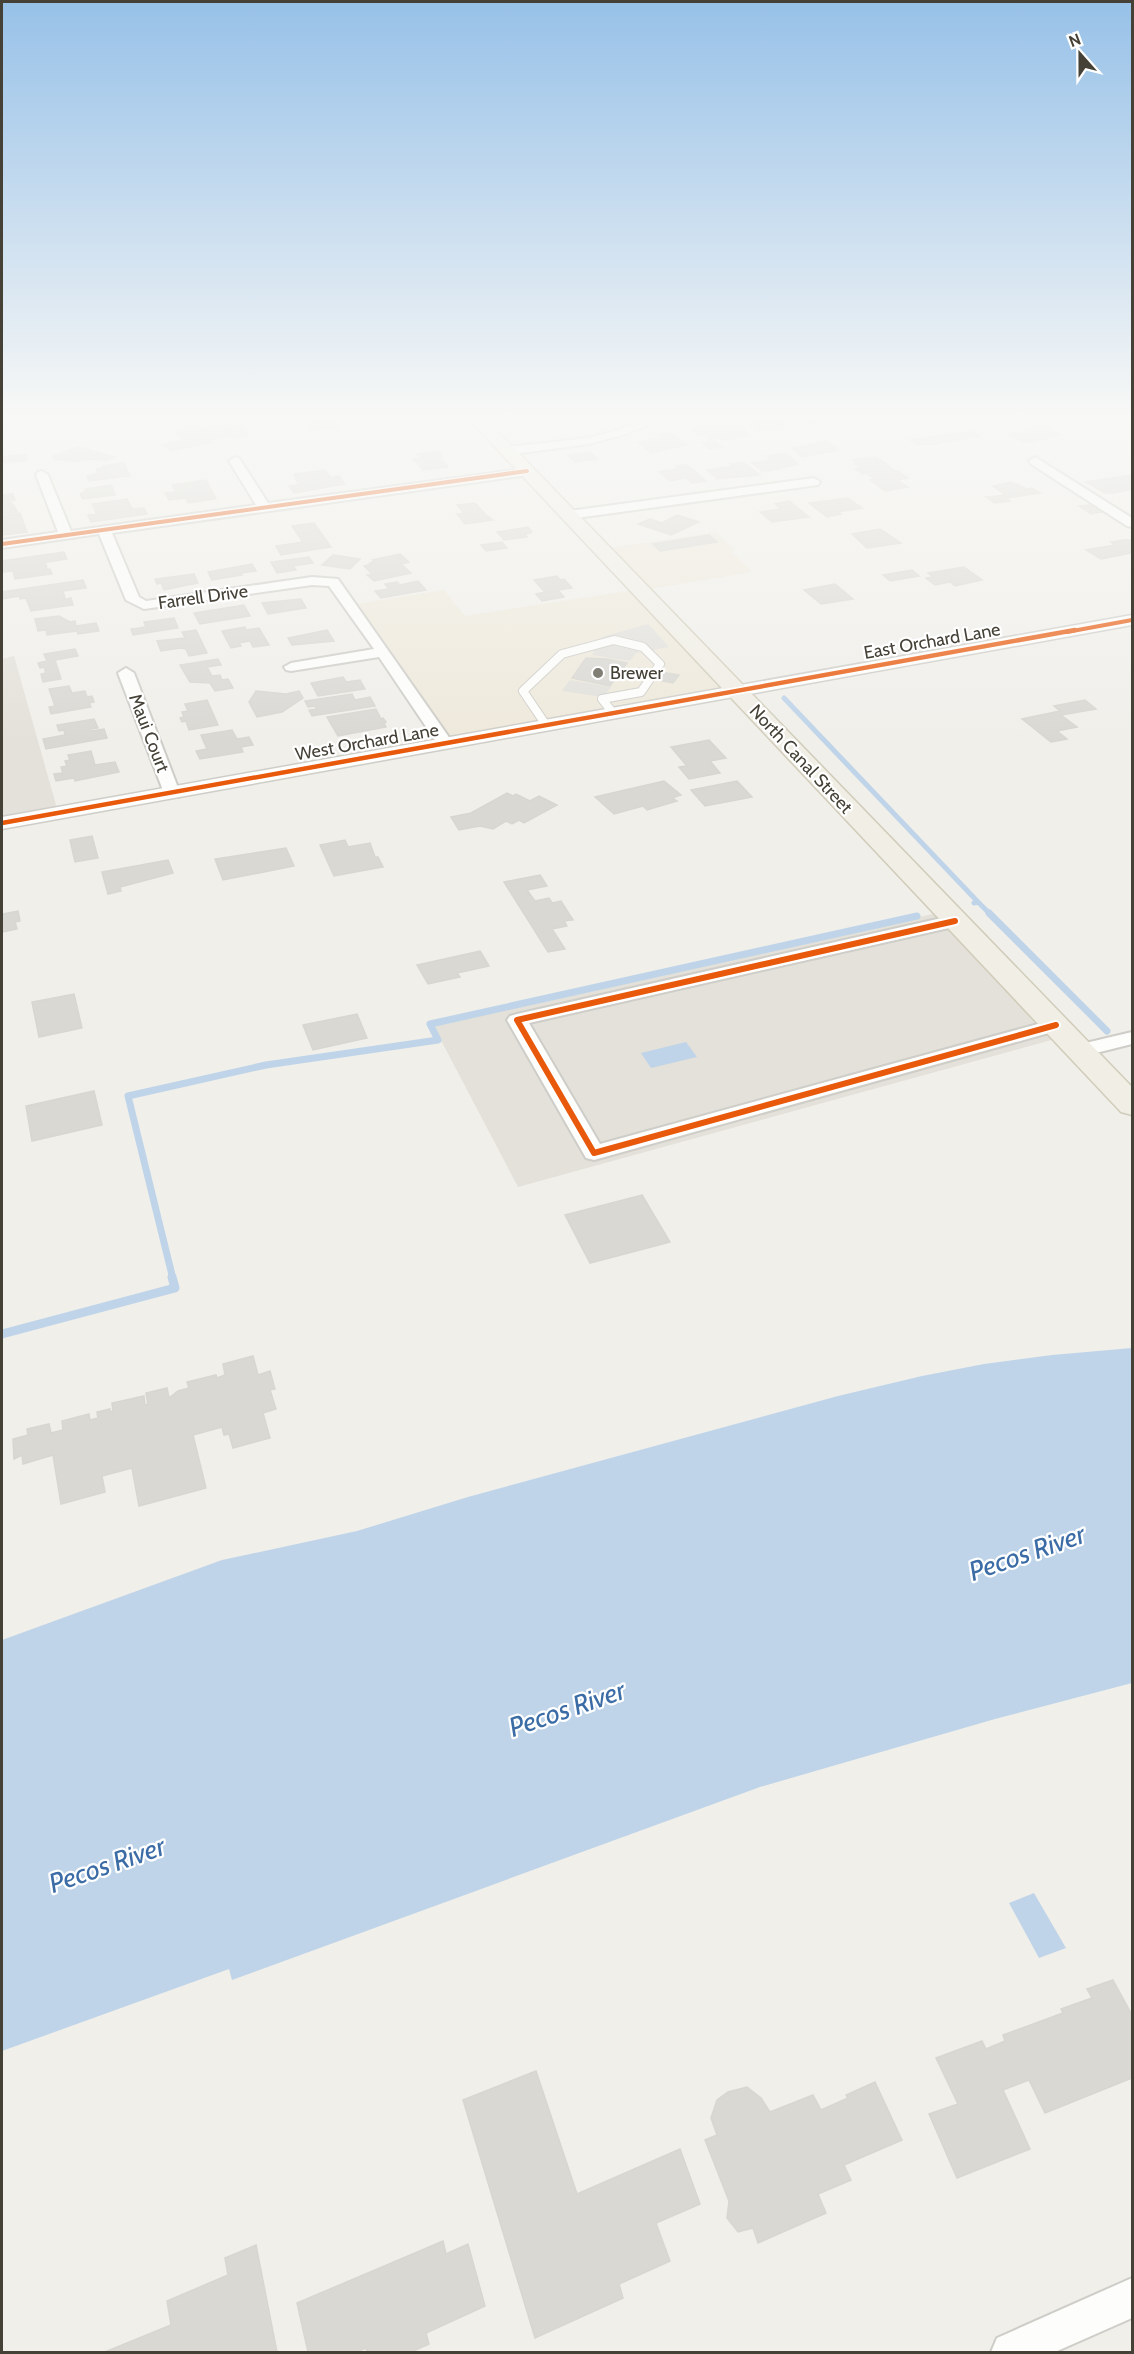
<svg xmlns="http://www.w3.org/2000/svg" width="1134" height="2354" font-family="Cabin,sans-serif">
  <style>
    .residential { fill: #e3e1d9 }
    .commercial { fill: #eee9db }
    .parking { fill: #e1e0db }
    .water { fill: #bfd4e9 }
    .lines { fill: none; stroke-linecap: round; stroke-linejoin: round }
    .stream-far2 { stroke: #bfd4e9; stroke-width: 5 }
    .stream-far1 { stroke: #bfd4e9; stroke-width: 7 }
    .stream { stroke: #bfd4e9; stroke-width: 9 }
    .building { fill: #d9d8d3; stroke: #d8d6d0; stroke-width: 1.5 }
    .service-casing { stroke: #cecdc8; stroke-width: 10 }
    .minor-casing { stroke: #cecdc8; stroke-width: 4 }
    .tertiary-casing { stroke: #cecdc8; stroke-width: 3 }
    .primary-casing { stroke: #d1ccba; stroke-width: 3 }
    .service { stroke: #fdfdfc; stroke-width: 8 }
    .minor { fill: #fdfdfc; fill-rule: evenodd }
    .tertiary { fill: #fdfdfc; fill-rule: evenodd }
    .primary { fill: #f0eee5; fill-rule: evenodd }
    .cycleway-far2-casing { stroke: #fff; stroke-width: 6 }
    .cycleway-far1-casing { stroke: #fff; stroke-width: 8 }
    .cycleway-casing { stroke: #fff; stroke-width: 10 }
    .cycleway-far2 { stroke: #e8590c; stroke-width: 4 }
    .cycleway-far1 { stroke: #e8590c; stroke-width: 4.5 }
    .cycleway { stroke: #e8590c; stroke-width: 6 }
    .poi-dot { fill: #817e76; stroke: #fff; stroke-width: 2 }
    .labels { text-anchor: middle; stroke-width: 4.5; stroke-linejoin: round; paint-order: stroke }
    .far-street-label { font-size: 18px; fill: #454137; stroke: #fff }
    .far-poi-label { font-size: 18px; fill: #454137; stroke: #fff; text-anchor: start }
    .near-water-label { font-size: 27px; font-style: italic; fill: #3b6ca6; stroke: #fff }
  </style>
  <rect width="100%" height="100%" fill="#f0efea"/>
  <!-- residential -->
  <g class="residential">
    <polygon points="14,656 58,812 2,823 2,659"/>
    <polygon points="946,911 1066,1036 518,1187 433,1025"/>
  </g>
  <!-- commercial -->
  <polygon class="commercial" points="716,532 735,550 731,551 752,572 643,590 737,690 445,743 350,605 444,590 465,616 640,589 602,549"/>
  <!-- parking -->
  <g class="parking">
    <polygon points="648,624 669,647 636,653 630,661 592,655 602,637"/>
    <polygon points="570,680 611,687 603,697 562,691"/>
  </g>
  <!-- water -->
  <g class="water">
    <polygon points="686,1042 697,1057 651,1068 641,1053"/>
    <polygon points="1132,1348 1132,1683 995,1719 760,1787 232,1980 229,1969 2,2051 2,1640 222,1560 357,1531 468,1497 838,1396 922,1376 984,1364 1052,1355"/>
    <polygon points="1034,1893 1066,1948 1039,1958 1009,1903"/>
  </g>
  <g class="lines">
    <!-- stream-far2 -->
    <g class="stream-far2">
      <polyline points="784,698 978,902"/>
      <polyline points="974,903 978,902 990,914"/>
    </g>
    <!-- stream-far1 -->
    <g class="stream-far1">
      <polyline points="989,913 1107,1031"/>
      <polyline points="173,1279 128,1096 266,1065 438,1040 430,1024 917,916"/>
    </g>
    <!-- stream -->
    <polyline class="stream" points="2,1334 175,1288 172,1277"/>
  </g>
  <!-- building -->
  <g class="building">
    <polygon points="291,412 323,412 326,416 332,416 339,428 311,429 308,425 313,425 307,417 304,418 301,414 293,415"/>
    <polygon points="535,412 572,412 561,420 538,416 542,413"/>
    <polygon points="811,412 828,412 838,419 806,424 794,416 814,414"/>
    <polygon points="857,412 891,412 900,418 868,419"/>
    <polygon points="1040,413 1051,419 1041,421 1029,414"/>
    <polygon points="772,414 786,424 778,425 782,428 760,431 746,420 764,418 760,415"/>
    <polygon points="223,424 243,426 244,430 249,430 247,436 242,436 241,438 223,437 210,440 213,442 172,451 162,445 186,439 175,432 198,427 201,429 222,427"/>
    <polygon points="711,426 715,430 740,426 750,436 722,440 719,438 710,439 704,434 698,435 691,429"/>
    <polygon points="1045,426 1060,435 1029,443 1022,442 1009,434 1036,431 1032,428"/>
    <polygon points="972,431 980,436 934,444 917,445 909,440"/>
    <polygon points="671,432 687,445 651,453 638,442 662,438 657,434"/>
    <polygon points="715,441 723,447 709,449 702,442"/>
    <polygon points="828,441 839,450 802,457 792,448"/>
    <polygon points="78,447 115,457 108,460 83,459 77,462 54,459 53,456"/>
    <polygon points="438,451 442,456 439,456 448,467 423,470 413,459 421,458 417,454"/>
    <polygon points="590,452 597,459 575,462 568,455"/>
    <polygon points="785,453 799,464 768,471 762,471 752,463 772,460 767,456"/>
    <polygon points="26,454 27,460 2,463 2,457"/>
    <polygon points="877,457 894,470 862,474 855,469 862,468 854,464 857,464 852,460"/>
    <polygon points="743,462 760,475 717,479 707,470 734,466 730,464"/>
    <polygon points="124,463 130,476 89,481 87,476 98,474 96,469 103,468 102,466"/>
    <polygon points="687,465 706,481 692,483 686,478 670,481 659,472 678,469 676,466"/>
    <polygon points="325,470 330,477 339,476 345,484 294,493 289,486 301,484 297,482 294,474"/>
    <polygon points="898,471 908,478 897,480 908,487 885,491 870,480 875,479 869,475"/>
    <polygon points="1132,475 1132,484 1129,485 1132,489 1114,493 1105,493 1086,482"/>
    <polygon points="206,480 216,499 188,503 186,498 169,500 165,493 176,492 172,485"/>
    <polygon points="1011,482 1027,489 1032,488 1040,493 1006,498 1010,501 995,503 986,497 1006,495 993,486"/>
    <polygon points="111,485 115,495 83,499 80,494 86,491 85,489"/>
    <polygon points="13,494 15,500 8,501 14,505 10,507 15,507 17,512 2,514 2,495"/>
    <polygon points="848,498 862,508 838,512 841,514 827,517 809,503"/>
    <polygon points="127,499 132,509 144,508 147,514 91,522 88,515 102,514 96,513 95,510 99,508 94,508 92,504"/>
    <polygon points="789,501 809,517 772,522 760,512 781,509 775,504"/>
    <polygon points="475,503 486,515 493,520 465,524 457,514 464,513 457,505"/>
    <polygon points="1089,505 1102,512 1091,514 1079,506"/>
    <polygon points="20,513 27,532 3,535 2,516"/>
    <polygon points="677,515 699,522 671,535 638,524 650,519 662,523"/>
    <polygon points="314,523 331,547 281,555 276,546 303,542 292,526"/>
    <polygon points="528,527 532,532 525,535 527,537 504,540 497,532"/>
    <polygon points="880,529 901,543 867,548 852,534"/>
    <polygon points="709,535 717,542 660,551 653,544"/>
    <polygon points="1124,540 1132,540 1132,553 1101,559 1086,550 1115,545 1111,542"/>
    <polygon points="502,542 507,548 486,551 481,545"/>
    <polygon points="64,552 67,559 41,563 46,564 47,568 43,570 50,569 52,574 15,579 13,571 4,572 2,564 2,561"/>
    <polygon points="400,554 409,562 401,564 411,573 374,581 367,575 372,574 364,566 372,564 370,563 374,562 372,560"/>
    <polygon points="333,555 360,559 350,569 322,565"/>
    <polygon points="309,557 313,563 293,566 296,570 277,573 271,562"/>
    <polygon points="252,564 256,571 241,573 242,575 212,580 208,572"/>
    <polygon points="964,567 982,580 955,586 950,582 935,585 926,578 933,577 928,573"/>
    <polygon points="912,570 919,576 890,581 883,575"/>
    <polygon points="194,574 198,583 164,590 161,583 157,584 155,579"/>
    <polygon points="557,576 560,580 564,579 572,588 558,590 564,597 542,601 536,594 545,592 534,580"/>
    <polygon points="83,580 86,588 63,591 65,598 63,600 71,598 73,605 31,611 26,598 20,599 19,596 3,599 2,594 2,592"/>
    <polygon points="418,581 426,590 381,598 375,591 389,589 385,584 397,582 400,585"/>
    <polygon points="835,584 853,599 821,604 804,590"/>
    <polygon points="301,599 306,608 268,614 262,603"/>
    <polygon points="244,605 250,616 200,624 194,613"/>
    <polygon points="59,616 70,622 75,621 76,626 96,623 99,631 78,634 77,631 47,635 46,630 38,631 35,619"/>
    <polygon points="174,618 178,628 133,635 131,629 146,627 144,622"/>
    <polygon points="245,627 246,630 259,628 269,645 253,647 250,641 239,643 241,646 231,648 222,631"/>
    <polygon points="196,630 207,653 189,656 186,649 181,648 161,651 157,641 185,638 182,632"/>
    <polygon points="327,630 334,641 292,645 288,638"/>
    <polygon points="75,649 78,656 55,660 61,679 43,682 41,674 46,673 44,667 40,668 38,663 47,661 44,654"/>
    <polygon points="586,658 607,659 627,663 610,686 572,678"/>
    <polygon points="218,659 221,665 207,667 212,676 220,675 222,680 228,679 233,688 215,691 210,683 190,682 180,665"/>
    <polygon points="638,668 679,675 673,683 632,675"/>
    <polygon points="343,677 346,682 360,680 365,689 318,696 311,683"/>
    <polygon points="69,686 72,693 85,691 87,697 92,696 94,702 89,703 91,707 51,714 49,707 55,706 49,689"/>
    <polygon points="256,691 286,694 299,691 303,698 282,712 257,717 249,702"/>
    <polygon points="352,694 355,700 370,697 375,706 312,716 309,710 317,709 315,706 308,707 305,701"/>
    <polygon points="207,700 218,725 189,730 186,721 182,722 180,718 184,717 182,712 188,711 185,704"/>
    <polygon points="1085,700 1096,709 1061,715 1077,727 1057,731 1067,739 1051,742 1022,719 1060,711 1054,706"/>
    <polygon points="376,709 381,719 383,718 386,722 384,723 386,727 338,736 327,717"/>
    <polygon points="94,719 98,728 90,729 91,731 104,729 107,738 46,749 43,739 65,735 64,730 59,731 57,725"/>
    <polygon points="232,730 237,739 249,737 253,745 241,747 243,752 200,759 196,751 207,749 201,735"/>
    <polygon points="709,740 726,758 710,761 720,773 689,779 679,767 687,766 671,747"/>
    <polygon points="91,751 95,765 115,762 119,772 75,781 74,778 56,781 54,774 63,773 61,767 67,766 65,761 70,760 68,755"/>
    <polygon points="664,781 681,795 672,798 677,801 647,810 643,806 614,814 595,797"/>
    <polygon points="737,781 752,797 705,806 691,790"/>
    <polygon points="507,793 513,796 516,794 530,801 539,796 557,805 524,823 519,820 512,824 506,821 493,829 480,826 459,830 451,817 471,813"/>
    <polygon points="92,836 98,858 75,862 70,840"/>
    <polygon points="345,840 348,847 370,843 375,857 378,857 383,867 334,876 320,845"/>
    <polygon points="286,848 294,866 223,880 215,859"/>
    <polygon points="168,860 173,873 120,887 121,891 108,894 102,872"/>
    <polygon points="540,875 547,886 527,890 535,901 549,898 552,903 561,901 573,920 564,921 567,926 552,929 565,949 548,952 504,882"/>
    <polygon points="18,911 20,921 15,922 17,929 2,932 2,914"/>
    <polygon points="480,951 489,966 457,973 460,977 428,984 417,965"/>
    <polygon points="74,994 82,1028 39,1037 32,1002"/>
    <polygon points="357,1014 367,1038 313,1050 303,1025"/>
    <polygon points="94,1091 102,1125 32,1141 26,1106"/>
    <polygon points="642,1195 670,1242 590,1263 565,1215"/>
    <polygon points="253,1356 258,1375 270,1371 275,1389 270,1390 276,1409 263,1413 270,1438 233,1448 229,1434 224,1435 222,1427 193,1435 206,1488 139,1506 132,1468 102,1476 105,1492 61,1504 53,1455 23,1464 22,1455 14,1459 13,1439 28,1435 27,1429 49,1424 51,1433 63,1430 62,1421 89,1414 90,1420 98,1418 97,1412 110,1409 110,1412 113,1411 112,1403 144,1396 145,1405 148,1404 146,1393 167,1388 169,1398 178,1391 189,1388 187,1382 216,1375 217,1378 225,1375 223,1364"/>
    <polygon points="1113,1980 1132,2015 1132,2078 1045,2113 1029,2080 1003,2090 1030,2149 957,2178 929,2114 958,2104 936,2058 982,2041 986,2049 1005,2041 1003,2035 1063,2013 1061,2009 1092,1998 1087,1989"/>
    <polygon points="536,2071 577,2194 680,2149 700,2204 656,2223 670,2261 619,2284 623,2298 535,2338 463,2100"/>
    <polygon points="875,2082 902,2140 844,2165 851,2180 818,2194 826,2213 758,2243 753,2228 738,2232 727,2218 729,2201 705,2140 717,2135 711,2118 717,2100 728,2092 747,2087 761,2098 770,2112 813,2095 821,2110 848,2098 846,2095"/>
    <polygon points="443,2241 446,2254 468,2244 485,2306 426,2333 429,2344 411,2352 367,2352 366,2348 356,2352 308,2352 297,2303"/>
    <polygon points="256,2245 277,2352 105,2352 171,2325 167,2301 228,2275 225,2258"/>
  </g>
  <g class="lines">
    <defs>
      <polyline id="service" points="546,725 523,691 562,654 614,640 643,647 660,664 641,692 602,699 613,713"/>
      <g id="minor">
        <polygon points="663,412 679,412 626,434 589,444 507,455 501,451 507,447 588,438 618,430"/>
        <polygon points="235,457 239,458 268,503 531,468 531,474 527,475 112,533 139,597 146,601 312,577 338,579 453,743 451,746 439,746 379,657 291,671 286,670 284,667 291,663 374,649 329,586 312,585 144,609 126,600 99,534 2,548 2,540 58,532 36,475 38,472 42,471 48,475 71,531 256,505 229,461"/>
        <polygon points="1035,457 1132,518 1132,527 1127,526 1031,464 1029,461"/>
        <polygon points="814,478 820,482 818,485 569,519 563,515 569,511"/>
        <polygon points="126,668 134,673 180,793 178,797 166,797 164,793 118,673"/>
        <polygon points="955,915 962,917 964,921 962,925 529,1023 600,1144 1056,1019 1063,1021 1066,1025 1063,1029 594,1160 586,1158 507,1020 510,1016 517,1014"/>
        <polygon points="1132,1032 1132,1044 1080,1057 1073,1056 1070,1051 1073,1046"/>
        <polygon points="1132,2278 1132,2318 1055,2352 991,2352 997,2338"/>
      </g>
      <polygon id="tertiary" points="1132,615 1132,625 2,829 2,817"/>
      <polygon id="primary" points="462,412 479,412 1132,1087 1132,1115 1121,1112"/>
    </defs>
    <!-- service casing -->
    <use href="#service" class="service-casing"/>
    <!-- minor casing -->
    <use href="#minor" class="minor-casing"/>
    <!-- tertiary casing -->
    <use href="#tertiary" class="tertiary-casing"/>
    <!-- primary casing -->
    <use href="#primary" class="primary-casing"/>
    <!-- service -->
    <use href="#service" class="service"/>
    <!-- minor -->
    <use href="#minor" class="minor"/>
    <!-- tertiary -->
    <use href="#tertiary" class="tertiary"/>
    <!-- primary -->
    <use href="#primary" class="primary"/>
    <defs>
      <g id="cycleway-far2">
        <polyline points="2,544 527,471"/>
        <polyline points="1067,632 1132,620"/>
      </g>
      <polyline id="cycleway-far1" points="2,823 1075,630"/>
      <polyline id="cycleway" points="955,921 517,1020 594,1153 1056,1025"/>
    </defs>
    <!-- cycleway-far2 casing -->
    <use href="#cycleway-far2" class="cycleway-far2-casing"/>
    <!-- cycleway-far1 casing -->
    <use href="#cycleway-far1" class="cycleway-far1-casing"/>
    <!-- cycleway casing -->
    <use href="#cycleway" class="cycleway-casing"/>
    <!-- cycleway-far2 -->
    <use href="#cycleway-far2" class="cycleway-far2"/>
    <!-- cycleway-far1 -->
    <use href="#cycleway-far1" class="cycleway-far1"/>
    <!-- cycleway -->
    <use href="#cycleway" class="cycleway"/>
  </g>
  <!-- sky -->
  <linearGradient id="sky" x2="0" y2="1"><stop stop-color="#97c1e8"/><stop offset="0.56" stop-color="#f8f8f6"/><stop offset="1" stop-color="#f8f8f6" stop-opacity="0"/></linearGradient>
  <rect width="1134" height="742" fill="url(#sky)"/>
  <!-- markers -->
  <circle class="poi-dot" cx="598" cy="673" r="6"/>
  <g class="labels">
    <!-- far-street labels -->
    <g class="far-street-label">
      <text transform="translate(203 597) rotate(-8)" y="6">Farrell Drive</text>
      <text transform="translate(932 641) rotate(-10)" y="6">East Orchard Lane</text>
      <text transform="translate(149 733) rotate(69)" y="6">Maui Court</text>
      <text transform="translate(367 742) rotate(-10)" y="6">West Orchard Lane</text>
      <text transform="translate(801 759) rotate(47)" y="6">North Canal Street</text>
    </g>
    <!-- far-poi labels -->
    <g class="far-poi-label">
      <text x="610" y="679">Brewer</text>
    </g>
    <!-- near-water labels -->
    <g class="near-water-label">
      <text transform="translate(1027 1553) rotate(-19)" y="9">Pecos River</text>
      <text transform="translate(567 1709) rotate(-19)" y="9">Pecos River</text>
      <text transform="translate(107 1865) rotate(-19)" y="9">Pecos River</text>
    </g>
  </g>
  <!-- border -->
  <rect width="1134" height="2354" fill="none" stroke="#454137" stroke-width="6"/>
  <!-- north arrow -->
  <g transform="translate(1080 54) rotate(339)" stroke="#ffffff" stroke-width="4.5" paint-order="stroke">
  <path d="M0-4.5L10 22L0 15L-10 22Z" fill="#454137"/>
  <text y="-9" font-size="16" font-weight="bold" text-anchor="middle" fill="#454137">N</text>
  </g>
</svg>
